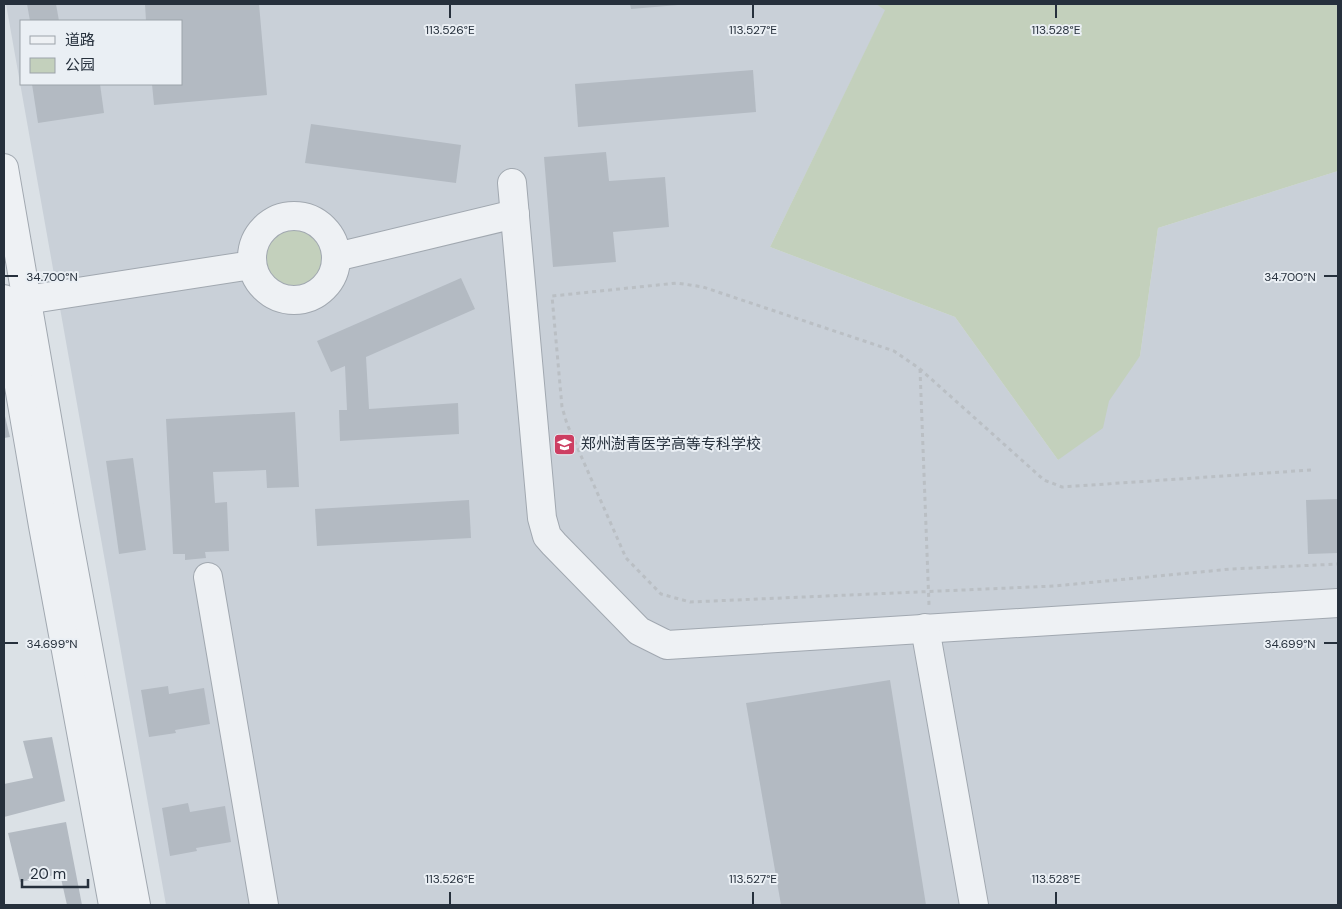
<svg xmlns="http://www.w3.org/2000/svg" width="1342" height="909" font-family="'DM Sans','Noto Sans SC',sans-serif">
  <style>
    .built { fill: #c9d0d8; fill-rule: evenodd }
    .green { fill: #c3d0bc }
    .building { fill: #b3bac2 }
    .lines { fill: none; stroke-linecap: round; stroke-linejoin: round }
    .minor-casing { stroke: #a1a8b0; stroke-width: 30 }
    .path { stroke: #babfc4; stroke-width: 3; stroke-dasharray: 4 4; stroke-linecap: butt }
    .minor { stroke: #eef1f4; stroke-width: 28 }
    .ticks { fill: none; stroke: #26303c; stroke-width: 2 }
    .labels { text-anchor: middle; stroke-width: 4; stroke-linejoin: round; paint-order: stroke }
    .poi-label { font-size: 15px; fill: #26303c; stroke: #eaeff4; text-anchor: start }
    .ticks-label { font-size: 12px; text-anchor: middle; fill: #26303c; stroke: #eaeff4; stroke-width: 4; stroke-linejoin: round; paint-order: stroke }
  </style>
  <rect width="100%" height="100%" fill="#dbe1e6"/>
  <!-- built -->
  <path class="built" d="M6,4H876L886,9L770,247L955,317L1058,460L1112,382L1140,356L1158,228L1338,171V905H166ZM21,21H181V84H21Z"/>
  <!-- green -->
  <g class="green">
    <polygon points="876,4 1338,4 1338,171 1158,228 1140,356 1109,401 1103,428 1058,460 955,317 770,247 885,10"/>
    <circle cx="295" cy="257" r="31"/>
  </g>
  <!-- building -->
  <g class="building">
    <polygon points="27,4 56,4 59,21 30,21"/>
    <polygon points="145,4 259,4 267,95 154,105 152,84 181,84 181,21 146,21"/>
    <polygon points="630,4 678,4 678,5 631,9"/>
    <polygon points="753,70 756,112 578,127 575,84"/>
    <polygon points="32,84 100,84 104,113 38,123"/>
    <polygon points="311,124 461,145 456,183 305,163"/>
    <polygon points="606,152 609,181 665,177 669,227 613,232 616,262 553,267 544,157"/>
    <polygon points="461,278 475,309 366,357 369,409 458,403 459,434 340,441 339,410 347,410 345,366 331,372 317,341"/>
    <polygon points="4,412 10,437 4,438"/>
    <polygon points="295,412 299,487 267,488 266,470 213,472 215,503 227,502 229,551 205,552 206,558 185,560 185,554 173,554 166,419"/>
    <polygon points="133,458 146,550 119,554 106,461"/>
    <polygon points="1338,499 1338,553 1308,554 1306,500"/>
    <polygon points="469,500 471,538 317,546 315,509"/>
    <polygon points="890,680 926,905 781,905 746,703"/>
    <polygon points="168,686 169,694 204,688 210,724 175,730 176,733 149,737 141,690"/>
    <polygon points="52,737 65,801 4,817 4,784 33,778 23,741"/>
    <polygon points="188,803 190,812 225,806 231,842 196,848 197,851 170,856 162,808"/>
    <polygon points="66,822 82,905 67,905 60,874 20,882 8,833"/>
  </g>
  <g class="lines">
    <defs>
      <g id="minor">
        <polyline points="4,168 65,522 136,905"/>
        <polyline points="512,183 542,518 547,536 554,544 639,631 667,645 1338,603"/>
        <circle cx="294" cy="258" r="42"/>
        <polyline points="336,257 515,214"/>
        <polyline points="4,299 43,526 113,905"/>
        <polyline points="26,300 252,265"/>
        <polyline points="208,577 264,905"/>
        <polyline points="925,628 974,905"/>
      </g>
    </defs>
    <!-- minor casing -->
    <use href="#minor" class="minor-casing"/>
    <!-- path -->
    <g class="path">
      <polyline points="920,369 929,605"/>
      <polyline points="1311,470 1062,487 1044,480 920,369 894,351 703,287 677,283 552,296 562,407 567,424 626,558 661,594 690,602 1054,586 1231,569 1338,564"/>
    </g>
    <!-- minor -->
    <use href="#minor" class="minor"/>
  </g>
  <!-- ticks -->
  <path class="ticks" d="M450,5V18M753,5V18M1056,5V18M5,276H18M1324,276H1337M5,643H18M1324,643H1337M450,892V904M753,892V904M1056,892V904"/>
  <!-- icons -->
  <defs>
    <symbol id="university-square" viewBox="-11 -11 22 22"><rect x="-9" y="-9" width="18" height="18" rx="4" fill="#cd3e62" stroke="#eaeff4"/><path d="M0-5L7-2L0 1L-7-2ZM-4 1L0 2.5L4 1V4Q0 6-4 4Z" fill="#fff"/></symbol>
  </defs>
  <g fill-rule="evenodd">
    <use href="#university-square" x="552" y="432" width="25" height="25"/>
  </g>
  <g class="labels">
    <!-- poi labels -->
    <g class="poi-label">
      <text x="581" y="449">郑州澍青医学高等专科学校</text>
    </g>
  </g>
  <g class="ticks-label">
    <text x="450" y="34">113.526°E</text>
    <text x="753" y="34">113.527°E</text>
    <text x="1056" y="34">113.528°E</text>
    <text x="52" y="281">34.700°N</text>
    <text x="1290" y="281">34.700°N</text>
    <text x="52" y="648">34.699°N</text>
    <text x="1290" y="648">34.699°N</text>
    <text x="450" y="883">113.526°E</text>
    <text x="753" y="883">113.527°E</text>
    <text x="1056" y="883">113.528°E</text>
  </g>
  <!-- border -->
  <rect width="1342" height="909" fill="none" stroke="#26303c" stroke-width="10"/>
  <!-- legend -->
  <rect x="20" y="20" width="162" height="65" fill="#eaeff4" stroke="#9ca3aa"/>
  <rect x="30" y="36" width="25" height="8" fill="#eef1f4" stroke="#9ca3aa"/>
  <text x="65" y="45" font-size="15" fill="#26303c">道路</text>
  <rect x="30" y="58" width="25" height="15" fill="#c3d0bc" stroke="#9ca3aa"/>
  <text x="65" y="70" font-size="15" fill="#26303c">公园</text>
  <!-- scale -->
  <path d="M22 879v8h66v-8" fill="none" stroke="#26303c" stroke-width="2.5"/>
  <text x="30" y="879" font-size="15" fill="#26303c" stroke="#eaeff4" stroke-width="4" paint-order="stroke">20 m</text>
</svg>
